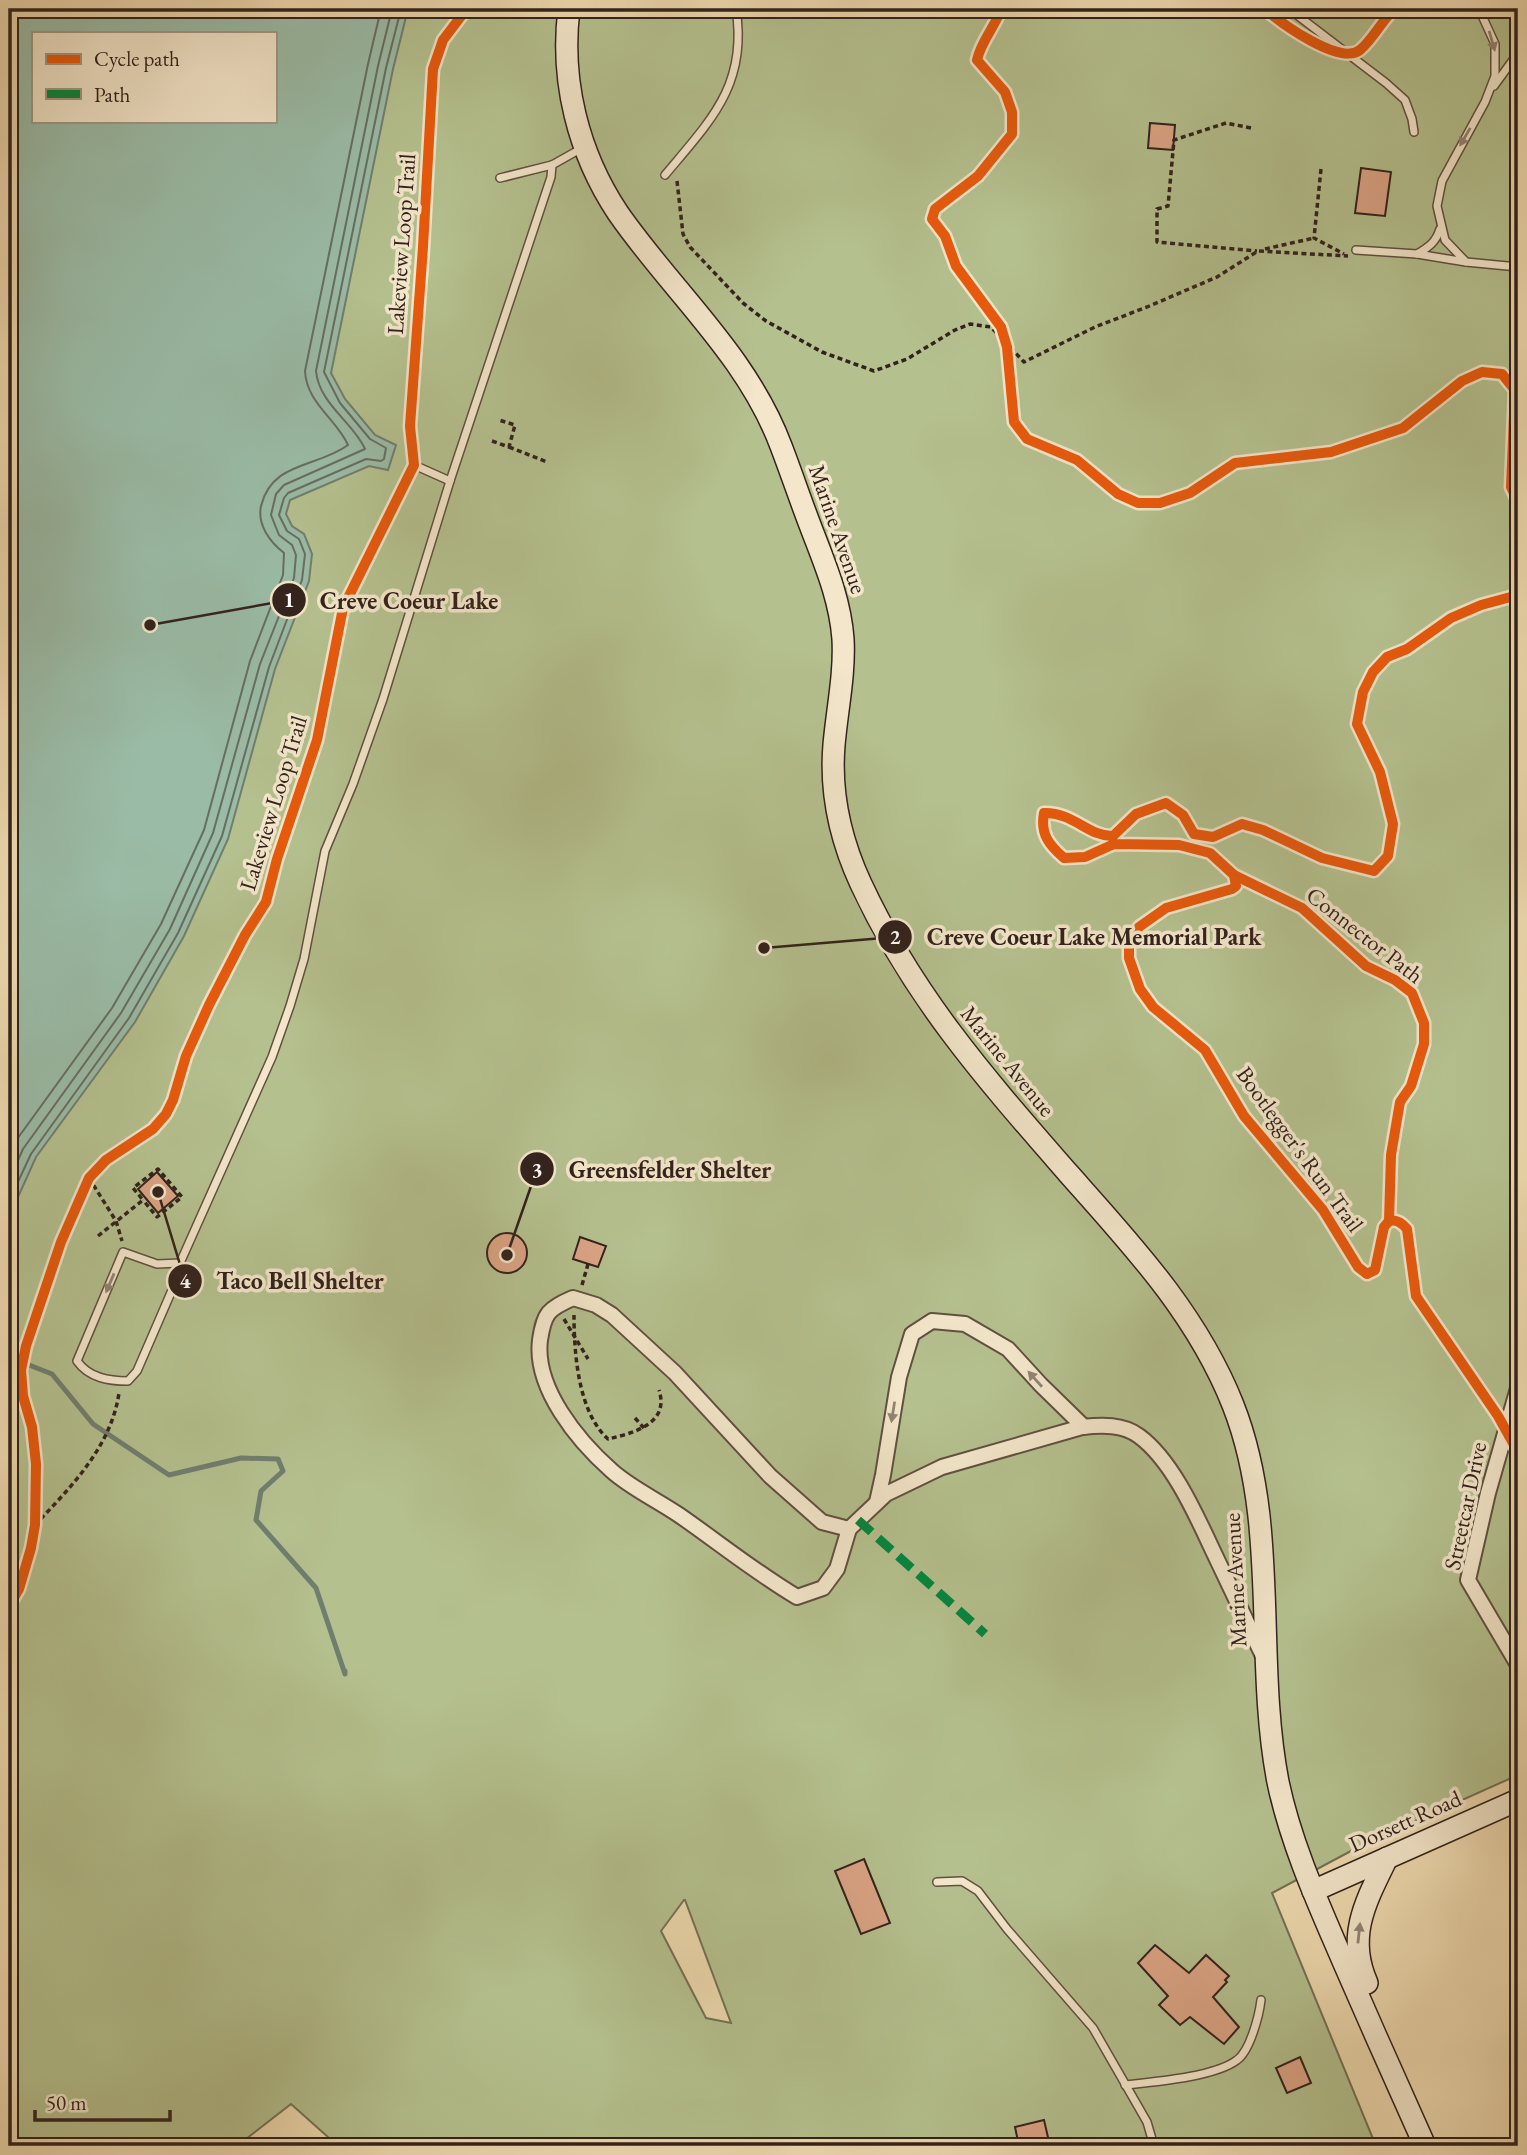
<svg xmlns="http://www.w3.org/2000/svg" width="1527" height="2155" font-family="'EB Garamond',serif">
  <style>
    .green { fill: #b4c08e; stroke: #737155; stroke-width: 2; fill-rule: evenodd }
    .water { fill: #9abba6; stroke: #707e6f; stroke-width: 2; fill-rule: evenodd }
    .lines { fill: none; stroke-linecap: round; stroke-linejoin: round }
    .shore { stroke: #666e61; stroke-width: 2 }
    .stream { stroke: #707e6f; stroke-width: 5 }
    .building { fill: #dba485; stroke: #32221c; stroke-width: 2 }
    .lane-casing { stroke: #615040; stroke-width: 10 }
    .street-casing { stroke: #615040; stroke-width: 18 }
    .secondary-casing { stroke: #32221c; stroke-width: 24 }
    .path { stroke: #32221c; stroke-width: 3.5; stroke-dasharray: 5 3.5; stroke-linecap: butt }
    .lane { stroke: #f3e6ca; stroke-width: 7 }
    .street { stroke: #f3e6ca; stroke-width: 14 }
    .secondary { stroke: #f3e6ca; stroke-width: 21 }
    .quiet { stroke: #00873e; stroke-width: 9; stroke-dasharray: 18 9; stroke-linecap: butt }
    .cycleway-casing { stroke: #f3e6ca; stroke-width: 15 }
    .cycleway { stroke: #e8590c; stroke-width: 10 }
    .oneway { fill: #928473 }
    .labels { text-anchor: middle; stroke-width: 7; stroke-linejoin: round; paint-order: stroke }
    .street-label { font-size: 23px; fill: #32221c; stroke: #f3e6ca }
    .leader { fill: none; stroke: #32221c; stroke-width: 2.5 }
    .callout-dot { fill: #32221c; stroke: #f3e6ca; stroke-width: 2.5 }
    .mark-label { font-size: 21px; text-anchor: middle; font-weight: bold; fill: #fff }
    .callout-label { font-size: 24px; text-anchor: middle; font-weight: bold; fill: #32221c; stroke: #f3e6ca; stroke-width: 7; stroke-linejoin: round; paint-order: stroke }
  </style>
  <rect width="100%" height="100%" fill="#edd9ae"/>
  <filter id="stains"><feTurbulence type="fractalNoise" baseFrequency=".00286" numOctaves="4"/><feColorMatrix values="0 0 0 0 .2 0 0 0 0 .09 0 0 0 0 .02 0 0 0 .5 -.17"/></filter>
  <radialGradient id="worn" r=".72"><stop offset=".6" stop-color="#630" stop-opacity="0"/><stop offset="1" stop-color="#630" stop-opacity=".3"/></radialGradient>
  <!-- green -->
  <path class="green" d="M9,9H1518V1775L1366,1843L1272,1893L1376,2146H338L291,2104L237,2146H9ZM33,33H275V121H33ZM684,1900H685L731,2023L706,2018L661,1931Z"/>
  <!-- water -->
  <path class="water" d="M9,9H408L393,69L331,373L345,399L375,435L396,445L388,470L369,466L290,500L286,514L292,526L304,534L312,554L309,581L275,669L228,839L184,936L135,1022L36,1157L9,1217ZM33,33H275V121H33Z"/>
  <g class="lines">
    <!-- shore -->
    <g class="shore">
      <path d="M9,1155L15,1142L112,1008L161,924L204,830L250,661L283,575L284,553C270,542 257,525 261,506C272,461 317,468 348,445C337,420 306,402 305,371L368,64L381,9"/>
      <path d="M9,1180L23,1149L121,1013L170,929L213,833L260,664L294,578L296,555L292,545L279,535L271,515L276,494L284,485L365,449C353,422 319,404 316,371L378,66L392,9"/>
      <polyline points="9,1201 31,1154 129,1018 178,933 222,836 269,667 302,580 305,554 299,539 287,531 279,515 284,498 288,493 366,459 381,461 384,459 386,448 370,439 340,403 324,372 386,68 401,9"/>
    </g>
    <!-- stream -->
    <g class="stream">
      <polyline points="9,1357 15,1360"/>
      <polyline points="29,1365 52,1374 93,1424 169,1475 241,1458 278,1459 283,1471 261,1491 256,1520 316,1588 345,1674 345,1671"/>
    </g>
  </g>
  <!-- building -->
  <g class="building">
    <polygon points="1150,123 1175,125 1173,150 1148,148"/>
    <polygon points="1361,168 1391,172 1385,216 1355,213"/>
    <polygon points="157,1172 178,1196 158,1213 138,1189"/>
    <circle cx="507" cy="1253" r="20"/>
    <polygon points="580,1237 606,1246 598,1267 573,1259"/>
    <polygon points="864,1859 890,1923 861,1934 835,1871"/>
    <polygon points="1155,1945 1189,1973 1206,1955 1229,1976 1225,1980 1227,1982 1213,1997 1239,2027 1224,2044 1190,2017 1180,2025 1159,2005 1168,1996 1138,1963"/>
    <polygon points="1300,2057 1311,2083 1287,2093 1276,2068"/>
    <polygon points="1044,2120 1050,2146 1019,2146 1015,2127"/>
  </g>
  <g class="lines">
    <defs>
      <g id="lane">
        <polyline points="1294,9 1297,15 1386,83 1405,100 1412,119 1414,132"/>
        <polyline points="1479,9 1495,44 1495,76 1485,102 1442,181 1437,206 1445,240 1466,262 1518,267"/>
        <polyline points="1494,86 1518,53"/>
        <path d="M665,175C710,121 748,85 736,9"/>
        <polyline points="500,178 552,165 584,147"/>
        <polyline points="1356,250 1417,254 1466,262"/>
        <path d="M1417,254C1429,247 1436,242 1440,229"/>
        <polyline points="414,465 450,481"/>
        <path d="M180,1263L157,1264L123,1252L77,1361C89,1378 109,1381 128,1381L137,1371L179,1274L180,1263L272,1057L290,1006L304,959L325,851L353,784L383,699L450,481L551,177L552,165"/>
        <polyline points="937,1882 962,1881 978,1891 1007,1929 1093,2028 1147,2122 1154,2146"/>
        <path d="M1125,2085C1153,2082 1215,2077 1237,2060C1250,2051 1259,2016 1261,2000"/>
      </g>
      <g id="street">
        <path d="M573,1298L596,1305L612,1315L675,1373L770,1476L822,1522L849,1529L837,1569L823,1588L797,1597C755,1572 718,1542 679,1515C657,1500 631,1488 612,1471C578,1441 534,1388 540,1340C544,1313 548,1309 573,1298Z"/>
        <polyline points="1518,1388 1488,1493 1468,1580 1518,1665"/>
        <polyline points="877,1502 883,1475 899,1377 912,1334 932,1321 965,1324 1008,1349 1041,1385 1084,1427"/>
        <path d="M849,1529L886,1494L942,1467L1082,1427C1102,1425 1123,1424 1139,1436C1173,1461 1197,1517 1214,1553C1231,1588 1247,1622 1263,1656"/>
      </g>
      <g id="secondary">
        <path d="M569,9C560,80 578,153 618,213C672,291 747,355 781,446C791,472 800,499 810,525C824,562 840,598 843,639C845,674 837,710 834,745C830,793 841,841 861,884C914,998 987,1080 1068,1173C1132,1245 1197,1314 1233,1405C1280,1524 1254,1658 1278,1782C1291,1844 1318,1903 1343,1961C1370,2023 1397,2084 1425,2146"/>
        <polyline points="1313,1891 1518,1800"/>
        <path d="M1367,1983C1346,1936 1366,1901 1387,1858"/>
      </g>
    </defs>
    <!-- lane casing -->
    <use href="#lane" class="lane-casing"/>
    <!-- street casing -->
    <use href="#street" class="street-casing"/>
    <!-- secondary casing -->
    <use href="#secondary" class="secondary-casing"/>
    <!-- path -->
    <g class="path">
      <polyline points="1251,128 1226,123 1174,140 1168,206 1157,209 1157,242 1257,251"/>
      <polyline points="1321,169 1314,238 1344,254"/>
      <polyline points="677,181 683,234 690,247 743,303 766,321 822,352 874,371 907,359 955,330 970,324 991,327 1024,362 1095,327 1147,307 1217,277 1258,251 1348,256"/>
      <polyline points="1265,249 1314,238"/>
      <polyline points="492,441 509,447 515,425 499,420"/>
      <polyline points="509,447 547,462"/>
      <polyline points="89,1178 116,1221 122,1241"/>
      <polyline points="98,1236 143,1200 133,1188 158,1169 182,1197 157,1217 143,1200"/>
      <polyline points="582,1285 588,1264"/>
      <path d="M574,1315C574,1353 578,1412 608,1439C633,1433 670,1424 659,1390"/>
      <polyline points="564,1319 588,1359"/>
      <polyline points="635,1418 644,1428"/>
      <path d="M35,1525C71,1487 111,1447 119,1393"/>
    </g>
    <!-- lane -->
    <use href="#lane" class="lane"/>
    <!-- street -->
    <use href="#street" class="street"/>
    <!-- secondary -->
    <use href="#secondary" class="secondary"/>
    <!-- quiet -->
    <polyline class="quiet" points="858,1520 985,1634"/>
    <defs>
      <g id="cycleway">
        <path d="M1001,9C995,27 981,41 977,60L1005,92L1012,112V134L978,176L935,209L932,219L945,236L956,266L1001,327L1007,347L1014,422L1027,439L1077,460L1118,494L1138,503H1160L1190,493L1235,463L1331,452L1403,428L1462,381L1482,372L1502,374L1515,390L1511,487L1518,502"/>
        <path d="M1265,9C1281,23 1340,66 1360,50C1371,41 1379,26 1388,16L1387,9"/>
        <polyline points="1234,875 1302,908 1366,966 1395,980 1412,993 1424,1023 1424,1044 1411,1086 1400,1102 1391,1155 1389,1221"/>
        <path d="M1389,1221L1384,1227L1375,1270L1367,1274L1358,1267L1323,1210L1244,1116L1205,1050L1153,1007L1140,989L1129,958V947L1139,927L1166,908L1232,889L1236,886L1234,875L1210,853L1179,845L1114,844L1085,857L1064,858C1049,845 1040,834 1044,813C1073,812 1089,837 1113,836L1136,814L1166,803L1183,815L1194,834L1213,837L1242,824L1263,830L1322,858L1374,871L1388,856L1393,824L1380,772L1357,724L1363,692L1373,672L1387,657L1407,649L1451,618L1481,605L1518,595"/>
        <path d="M1389,1221C1397,1219 1402,1223 1407,1229L1416,1296L1498,1416L1518,1452"/>
        <polyline points="9,1606 19,1589 31,1548 35,1525 36,1464 32,1427 23,1396 21,1370 26,1346 61,1242 89,1178 106,1160 153,1129 166,1114 173,1100 186,1056 209,1005 245,935 266,902 277,859 317,740 343,608 414,465 410,426 423,247 433,69 443,40 462,15 470,9"/>
      </g>
    </defs>
    <!-- cycleway casing -->
    <use href="#cycleway" class="cycleway-casing"/>
    <!-- cycleway -->
    <use href="#cycleway" class="cycleway"/>
  </g>
  <!-- one-way arrows -->
  <defs><path id="oneway-solid" d="M-6-.8H1V-3.2L6.5 0L1 3.2V.8H-6Z" transform="scale(1.75)"/></defs>
  <g class="oneway">
    <use href="#oneway-solid" transform="translate(1492 41) rotate(74)"/>
    <use href="#oneway-solid" transform="translate(1465 137) rotate(120)"/>
    <use href="#oneway-solid" transform="translate(110 1283) rotate(113)"/>
    <use href="#oneway-solid" transform="translate(1035 1379) rotate(-132)"/>
    <use href="#oneway-solid" transform="translate(893 1412) rotate(99)"/>
    <use href="#oneway-solid" transform="translate(1359 1933) rotate(-84)"/>
  </g>
  <g class="labels">
    <!-- street labels -->
    <g class="street-label">
      <text transform="translate(401 244) rotate(-86)" y="8">Lakeview Loop Trail</text>
      <text transform="translate(838 529) rotate(71)" y="8">Marine Avenue</text>
      <text transform="translate(273 803) rotate(-73)" y="8">Lakeview Loop Trail</text>
      <text transform="translate(1365 935) rotate(38)" y="8">Connector Path</text>
      <text transform="translate(1008 1061) rotate(51)" y="8">Marine Avenue</text>
      <text transform="translate(1300 1149) rotate(54)" y="8">Bootlegger's Run Trail</text>
      <text transform="translate(1465 1506) rotate(-78)" y="8">Streetcar Drive</text>
      <text transform="translate(1235 1580) rotate(-93)" y="8">Marine Avenue</text>
      <text transform="translate(1405 1821) rotate(-24)" y="8">Dorsett Road</text>
    </g>
  </g>
  <!-- callouts -->
  <path class="leader" d="M150 625L289 600M764 948L895 937M507 1255L537 1169M158 1192L185 1281"/>
  <g class="callout-dot">
    <circle cx="150" cy="625" r="7"/>
    <circle cx="764" cy="948" r="7"/>
    <circle cx="507" cy="1255" r="7"/>
    <circle cx="158" cy="1192" r="7"/>
    <circle cx="289" cy="600" r="18"/>
    <circle cx="895" cy="937" r="18"/>
    <circle cx="537" cy="1169" r="18"/>
    <circle cx="185" cy="1281" r="18"/>
  </g>
  <g class="mark-label">
    <text x="289" y="607">1</text>
    <text x="895" y="944">2</text>
    <text x="537" y="1177">3</text>
    <text x="185" y="1288">4</text>
  </g>
  <g class="callout-label">
    <text x="409" y="609">Creve Coeur Lake</text>
    <text x="1094" y="945">Creve Coeur Lake Memorial Park</text>
    <text x="670" y="1178">Greensfelder Shelter</text>
    <text x="300" y="1289">Taco Bell Shelter</text>
  </g>
  <!-- margin -->
  <rect width="1527" height="2155" fill="none" stroke="#edd9ae" stroke-width="35"/>
  <rect x="10" y="10" width="1506" height="2134" fill="none" stroke="#32221c" stroke-width="3.5"/>
  <rect x="18" y="18" width="1492" height="2120" fill="none" stroke="#32221c" stroke-width="2"/>
  <!-- legend -->
  <rect x="32" y="32" width="245" height="91" fill="#f3e6ca" stroke="#a69884" stroke-width="2"/>
  <rect x="46" y="54" width="35" height="10" fill="#e8590c" stroke="#a69884" stroke-width="2"/>
  <text x="94" y="66" font-size="21" fill="#32221c">Cycle path</text>
  <rect x="46" y="89" width="35" height="10" fill="#00873e" stroke="#a69884" stroke-width="2"/>
  <text x="94" y="102" font-size="21" fill="#32221c">Path</text>
  <!-- scale -->
  <path d="M35 2110v10h135v-10" fill="none" stroke="#32221c" stroke-width="3.5"/>
  <text x="46" y="2110" font-size="21" fill="#32221c" stroke="#f3e6ca" stroke-width="5" paint-order="stroke">50 m</text>
  <rect width="100%" height="100%" filter="url(#stains)"/>
  <rect width="100%" height="100%" fill="url(#worn)"/>
</svg>
